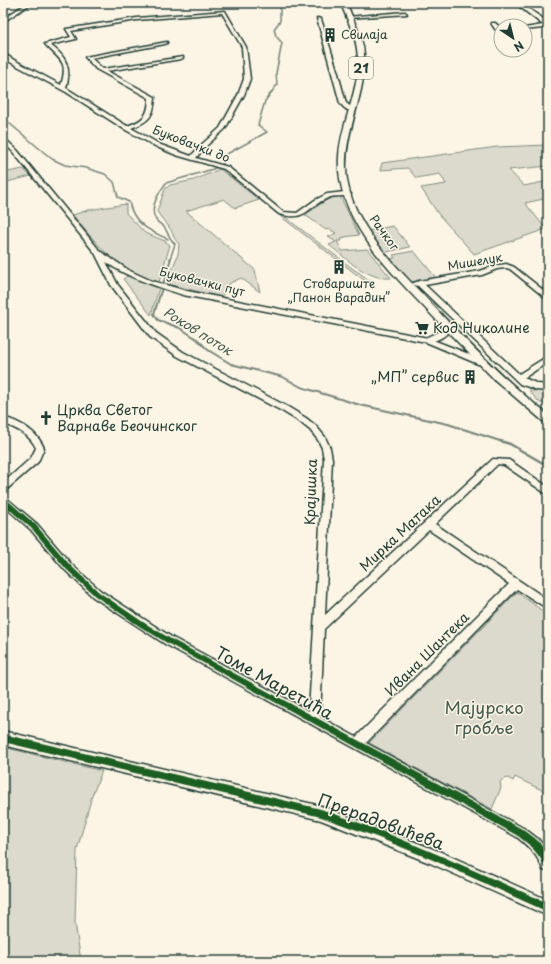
<svg xmlns="http://www.w3.org/2000/svg" width="551" height="964" font-family="'Playpen Sans',sans-serif">
  <style>
    .green { fill: #dcdacc; stroke: #7e8c80 }
    .lines { fill: none; stroke-linecap: round; stroke-linejoin: round }
    .stream-far2 { stroke: #758479; stroke-width: 1.5 }
    .stream-far1 { stroke: #758479; stroke-width: 2 }
    .stream { stroke: #758479; stroke-width: 2.5 }
    .minor-casing { stroke: #1f3d34; stroke-width: 3 }
    .major-casing { stroke: #1f3d34; stroke-width: 3 }
    .minor { fill: #fcf5e5; fill-rule: evenodd }
    .major { fill: #fcf5e5; fill-rule: evenodd }
    .cycleway-casing { stroke: #fcf5e5; stroke-width: 2 }
    .cycleway { fill: #1b5e20; fill-rule: evenodd }
    .labels { text-anchor: middle; stroke-width: 3; stroke-linejoin: round; paint-order: stroke }
    .far-poi-label { font-size: 12px; fill: #1f3d34; stroke: #fcf5e5; text-anchor: start }
    .far-street-label { font-size: 12px; fill: #1f3d34; stroke: #fcf5e5 }
    .shield { fill: #fcf5e5; stroke: #617469; stroke-width: 1 }
    .shield-label { font-size: 13px; font-weight: bold; fill: #1f3d34 }
    .far-water-label { font-size: 13px; font-style: italic; fill: #435a51; stroke: #fcf5e5 }
    .poi-label { font-size: 14px; fill: #1f3d34; stroke: #fcf5e5; text-anchor: start }
    .street-label { font-size: 14px; fill: #1f3d34; stroke: #fcf5e5 }
    .near-street-label { font-size: 17px; fill: #1f3d34; stroke: #fcf5e5 }
    .near-park-label { font-size: 17px; fill: #455c52; stroke: #fcf5e5 }
  </style>
  <rect width="100%" height="100%" fill="#fcf5e5"/>
  <filter id="ink" filterUnits="userSpaceOnUse"><feTurbulence type="fractalNoise" baseFrequency=".025" numOctaves="2"/><feDisplacementMap in="SourceGraphic" scale="8" xChannelSelector="R" yChannelSelector="G"/><feConvolveMatrix kernelMatrix="1 2 1 2 8 2 1 2 1" color-interpolation-filters="sRGB"/></filter>
  <g filter="url(#ink)">
    <!-- green -->
    <g class="green">
      <polygon points="548,145 548,166 509,170 524,186 548,181 548,198 525,203 546,229 474,254 439,215 421,188 446,184 440,174 416,178 408,168 380,170 382,163 497,147"/>
      <polygon points="23,169 31,176 3,183 3,173"/>
      <path d="M220,169L259,200L235,208L224,199L186,211L255,270L260,292L241,278L230,283L221,297L167,284L178,254L179,244C172,237 174,234 169,227C165,221 160,218 157,211L165,189L170,185L194,180Z"/>
      <path d="M340,196L359,235L344,237L345,238L341,239L342,241H337L342,251L367,249L391,278C367,280 347,259 329,245L336,242L328,237L336,233L329,229L326,230L305,215L328,199Z"/>
      <path d="M126,204V213L145,233L165,241L170,245L159,282C118,271 99,247 73,215L88,210Z"/>
      <polygon points="280,216 285,217 352,268 374,283 369,284"/>
      <polygon points="393,226 410,247 382,253 366,231"/>
      <polygon points="414,251 437,279 417,282 406,281 389,259 395,258 393,255"/>
      <polygon points="129,275 159,288 151,315 123,279"/>
      <polygon points="548,390 548,403 540,403 529,391"/>
      <polygon points="517,592 548,615 548,793 515,777 513,781 508,778 503,779 500,782 501,788 492,809 369,743"/>
      <polygon points="3,747 102,771 92,796 77,850 75,923 81,961 11,961 3,954"/>
    </g>
    <g class="lines">
      <!-- stream-far2 -->
      <g class="stream-far2">
        <path d="M3,118L52,159L65,165L86,168L105,174L114,182L118,197L129,202C133,223 149,231 168,239"/>
        <path d="M170,259L175,244C170,239 168,234 165,228C162,225 158,223 156,220C148,208 159,192 166,183L213,169L223,164L225,155L267,132L258,125L265,101L277,85L276,73L282,43L276,36L274,29L280,21V3"/>
      </g>
      <!-- stream-far1 -->
      <polyline class="stream-far1" points="171,258 154,314 158,320 180,328 197,339 208,350 231,364 283,377 301,387 360,405 448,424 503,442"/>
      <!-- stream -->
      <polyline class="stream" points="500,441 510,444 548,466"/>
      <defs>
        <g id="minor">
          <polygon points="27,3 32,3 3,22 3,19"/>
          <polygon points="87,3 93,3 94,4 91,6"/>
          <polygon points="515,3 520,3 545,20 548,25 543,28 525,30 525,28 543,25"/>
          <path d="M225,11L246,47L250,79L244,95L225,129L204,148L196,158L228,167L283,212L297,213L315,200L327,194L345,192L351,194L350,195C343,197 335,195 328,198C306,207 307,222 279,214L224,169L176,155L157,147L124,129L66,92L10,62L3,56V53L14,60L61,85C69,60 59,60 45,44L71,37L66,29L137,18ZM222,13L242,47L244,79L238,95L220,128L200,146L191,156L161,145L131,128C149,122 154,116 155,97L107,71L181,59L183,58V57L103,69L91,58L165,44L167,43V42L85,57L96,69L149,98C148,116 144,120 127,126L66,88C72,68 66,56 50,45L76,39L71,31L137,20Z"/>
          <polygon points="405,12 407,14 349,18 347,17"/>
          <path d="M317,18L321,19L337,70L346,103L354,109V111C348,112 343,107 340,103Z"/>
          <polygon points="491,23 495,23 501,28 501,31 495,29"/>
          <path d="M3,137L17,150L100,251L130,271L152,281L187,291L428,338L484,360L485,362L484,364H478L426,342L183,295C157,286 129,279 106,262L118,285L156,333L183,352L288,407L306,418L316,426L325,437L330,448L332,459L325,615L493,459L509,460L548,487V495L504,465L498,464L435,524L548,600V609L517,589L366,743L525,829L538,839L548,850V871L543,870C538,855 529,847 517,837L165,644L93,597L65,570L31,530L3,505V497L6,498L37,524L71,564L101,591L173,638L309,711L324,459L322,448L318,440L310,430L300,422L282,411L177,356L150,337L111,285L95,253L13,152L3,142ZM429,530L509,584L356,737L320,717L324,629Z"/>
          <polygon points="506,264 514,267 548,294 548,300 510,269 506,268 497,269 482,275 425,285 519,374 548,356 548,362 524,378 538,384 548,385 548,391 537,390 520,384 418,286 413,285 411,284 419,281 480,271 494,266"/>
          <path d="M3,417C20,422 37,431 44,448L38,462L6,490L3,491V483L31,458L36,448C30,434 16,429 3,423Z"/>
        </g>
        <g id="major">
          <path d="M341,3H347C352,20 363,36 364,54C367,94 344,130 346,170C347,191 356,212 367,229C383,254 404,275 424,296C463,338 503,379 548,415V423L544,422L495,380L448,332C444,338 432,343 425,342L423,340L425,338L438,332L442,326C400,280 334,224 339,156C341,120 363,86 357,49C355,33 346,18 341,3Z"/>
          <polygon points="3,731 321,806 441,852 548,900 548,916 430,863 321,820 3,745"/>
        </g>
      </defs>
      <!-- minor casing -->
      <use href="#minor" class="minor-casing"/>
      <!-- major casing -->
      <use href="#major" class="major-casing"/>
      <!-- minor -->
      <use href="#minor" class="minor"/>
      <!-- major -->
      <use href="#major" class="major"/>
      <defs>
        <g id="cycleway">
          <path d="M3,498H5L36,525L70,565L99,592L143,622L171,639L524,830C532,836 543,843 547,853C549,857 548,864 548,869L545,868C539,853 531,846 518,836L167,643L139,626L95,596L66,569L32,529L3,504Z"/>
          <polygon points="3,734 321,809 379,830 439,855 548,903 548,912 433,860 379,838 321,817 3,742"/>
        </g>
      </defs>
      <!-- cycleway casing -->
      <use href="#cycleway" class="cycleway-casing"/>
      <!-- cycleway -->
      <use href="#cycleway" class="cycleway"/>
    </g>
  </g>
  <!-- icons -->
  <defs>
    <symbol id="building-bare" viewBox="-9 -9 18 18"><path d="M-4-6H4V6H1V3H-1V6H-4ZM-2.5-4.3h1.7v1.8h-1.7ZM.8-4.3h1.7v1.8H.8ZM-2.5-1h1.7V.8h-1.7ZM.8-1h1.7V.8H.8Z" fill="#1f3d34" stroke="#fcf5e5" stroke-width="2.5" paint-order="stroke"/></symbol>
    <symbol id="supermarket-bare" viewBox="-9 -9 18 18"><path d="M-6-5.5h2.5l.6 2H6L4.5 2H-2.5L-4.4-4H-6ZM-1.5 3.2a1.3 1.3 0 1 0 .1 0ZM3 3.2a1.3 1.3 0 1 0 .1 0Z" fill="#1f3d34" stroke="#fcf5e5" stroke-width="2.5" paint-order="stroke"/></symbol>
    <symbol id="church-bare" viewBox="-9 -9 18 18"><path d="M-1.2-6h2.4v3.5h3.3v2.4h-3.3V6h-2.4V-.1h-3.3v-2.4h3.3Z" fill="#1f3d34" stroke="#fcf5e5" stroke-width="2.5" paint-order="stroke"/></symbol>
  </defs>
  <g fill-rule="evenodd">
    <use href="#building-bare" x="320" y="25" width="20" height="20"/>
    <use href="#building-bare" x="329" y="257" width="20" height="20"/>
    <use href="#supermarket-bare" x="412" y="318" width="20" height="20"/>
    <use href="#building-bare" x="460" y="367" width="20" height="20"/>
    <use href="#church-bare" x="36" y="408" width="20" height="20"/>
  </g>
  <g class="labels">
    <!-- far-poi labels -->
    <g class="far-poi-label">
      <text x="341" y="39">Свилаја</text>
      <text x="339" y="288" text-anchor="middle">Стовариште<tspan x="339" dy="14">„Панон Варадин”</tspan></text>
    </g>
    <!-- far-street labels -->
    <g class="far-street-label">
      <text transform="translate(191 144) rotate(21)" y="4">Буковачки до</text>
      <text transform="translate(384 233) rotate(54)" y="4">Рачког</text>
      <text transform="translate(475 262) rotate(-10)" y="4">Мишелук</text>
      <text transform="translate(202 282) rotate(14)" y="4">Буковачки пут</text>
    </g>
    <!-- shield labels -->
    <rect class="shield" x="349" y="57" width="24" height="22" rx="3"/>
    <g class="shield-label">
      <text x="361" y="73">21</text>
    </g>
    <!-- far-water labels -->
    <g class="far-water-label">
      <text transform="translate(198 331) rotate(32)" y="5">Роков поток</text>
    </g>
    <!-- poi labels -->
    <g class="poi-label">
      <text x="433" y="333">Код Николине</text>
      <text x="459" y="382" text-anchor="end">„МП” сервис</text>
      <text x="57" y="415">Црква Светог<tspan x="57" dy="16">Варнаве Беочинског</tspan></text>
    </g>
    <!-- street labels -->
    <g class="street-label">
      <text transform="translate(311 492) rotate(-88)" y="5">Крајишка</text>
      <text transform="translate(400 533) rotate(-43)" y="5">Мирка Матака</text>
      <text transform="translate(427 654) rotate(-45)" y="5">Ивана Шантека</text>
    </g>
    <!-- near-street labels -->
    <g class="near-street-label">
      <text transform="translate(274 683) rotate(29)" y="6">Томе Маретића</text>
      <text transform="translate(381 822) rotate(20)" y="6">Прерадовићева</text>
    </g>
    <!-- near-park labels -->
    <g class="near-park-label">
      <text x="484" y="714">Мајурско<tspan x="484" dy="20">гробље</tspan></text>
    </g>
  </g>
  <!-- margin -->
  <rect width="551" height="964" fill="none" stroke="#fcf5e5" stroke-width="16"/>
  <rect x="8" y="8" width="535" height="948" fill="none" stroke="#1f3d34" stroke-width="1.5" filter="url(#ink)"/>
  <!-- north arrow -->
  <g transform="translate(513 38) rotate(145)"><circle r="19" fill="#fcf5e5" stroke="#a4ab9e"/>
  <path d="M0-3L7 15L0 10L-7 15Z" fill="#1f3d34"/>
  <text y="-6" font-size="11" font-weight="bold" text-anchor="middle" fill="#1f3d34">N</text>
  </g>
</svg>
